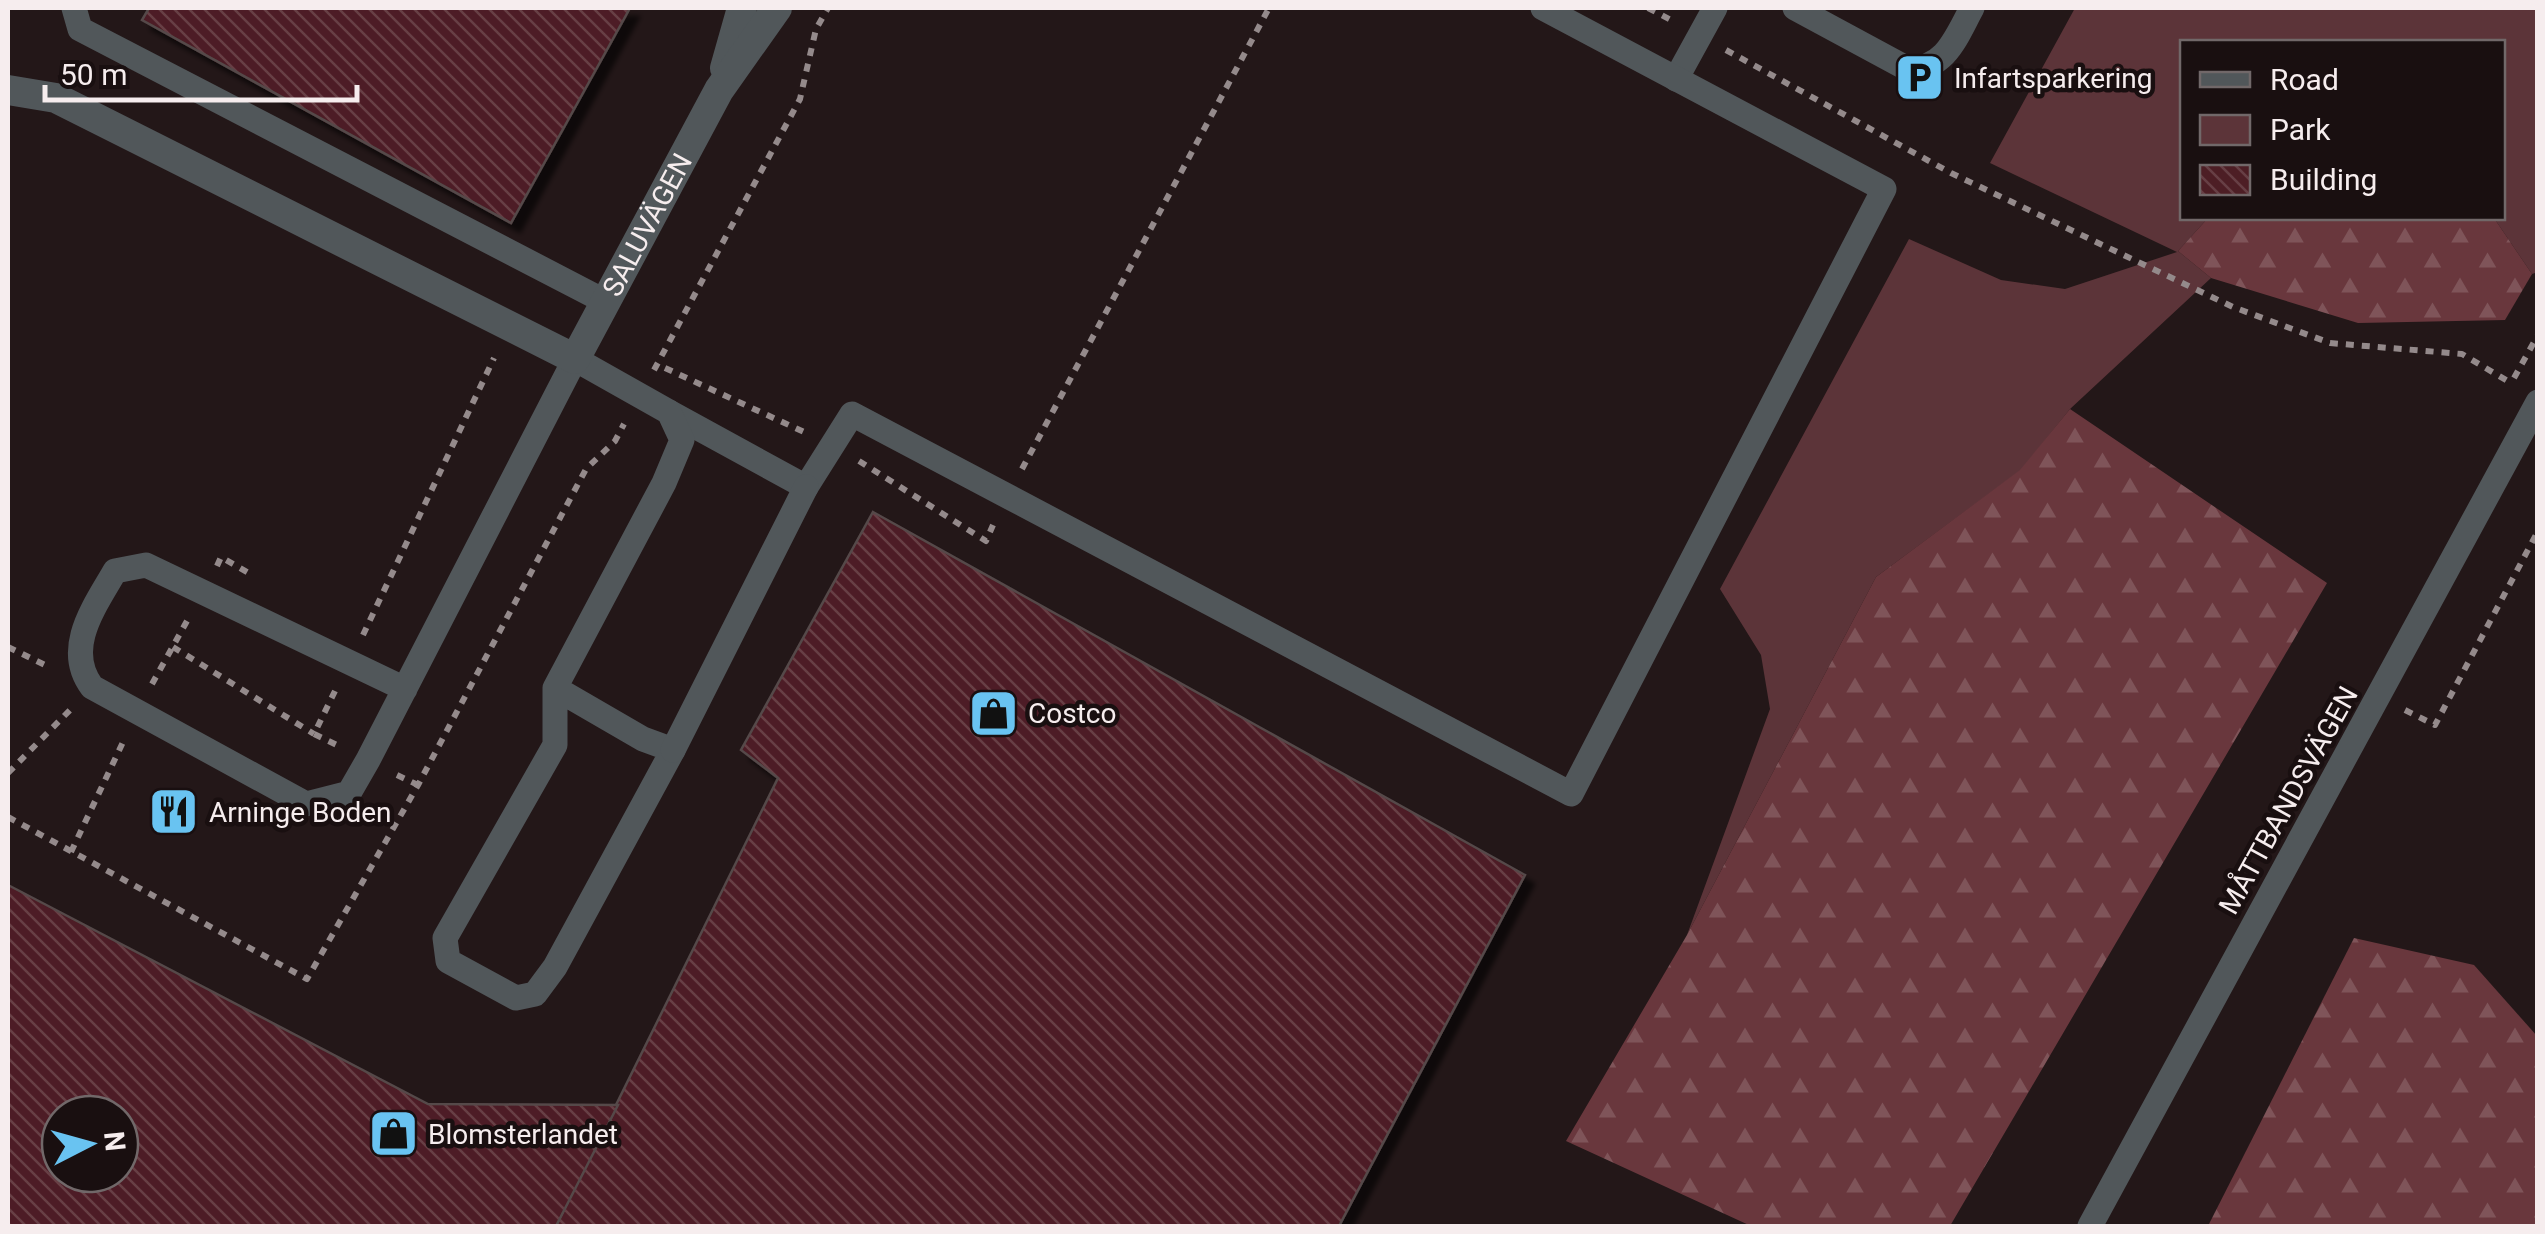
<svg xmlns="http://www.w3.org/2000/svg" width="2545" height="1234" font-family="Roboto,sans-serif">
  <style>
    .green { fill: #5c3439 }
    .forest { fill: url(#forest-firs) }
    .building { fill: url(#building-back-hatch); stroke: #554849; stroke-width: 2.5; fill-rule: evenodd; filter: url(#shadow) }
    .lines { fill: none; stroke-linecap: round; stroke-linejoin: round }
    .path { stroke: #948a8b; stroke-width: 6; stroke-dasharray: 8 8; stroke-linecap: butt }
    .lane { stroke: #51575a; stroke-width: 25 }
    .street { stroke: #51575a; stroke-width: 30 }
    .labels { text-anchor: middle; stroke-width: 9; stroke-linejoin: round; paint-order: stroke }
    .poi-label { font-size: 28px; fill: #f6edee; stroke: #190f10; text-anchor: start }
    .street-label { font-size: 28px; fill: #f6edee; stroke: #190f10 }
  </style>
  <defs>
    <pattern id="forest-firs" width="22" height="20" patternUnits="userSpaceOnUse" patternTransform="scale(2.5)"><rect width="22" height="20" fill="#69373d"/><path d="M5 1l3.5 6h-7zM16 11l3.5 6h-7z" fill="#7f5459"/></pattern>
    <pattern id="building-back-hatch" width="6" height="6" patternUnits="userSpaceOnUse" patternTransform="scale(2.5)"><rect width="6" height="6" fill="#4d1e25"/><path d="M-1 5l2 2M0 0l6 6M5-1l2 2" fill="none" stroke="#673f45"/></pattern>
    <filter id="shadow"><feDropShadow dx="9" dy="9" stdDeviation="2.5" flood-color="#0009"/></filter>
  </defs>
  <rect width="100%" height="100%" fill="#231718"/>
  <!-- green -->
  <polygon class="green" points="2075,8 2537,8 2538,272 2532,274 2494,218 2502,218 2502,42 2182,42 2182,218 2208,218 2178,251 2211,278 2070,409 2021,470 1876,577 1687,935 1770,709 1761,655 1720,589 1909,239 2001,280 2065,289 2177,252 1990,163"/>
  <!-- forest -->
  <g class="forest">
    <polygon points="2208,218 2494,218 2532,274 2505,320 2358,323 2211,278 2178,251"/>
    <polygon points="2070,409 2327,583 1950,1226 1751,1226 1566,1141 1687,935 1876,577 2020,470"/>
    <polygon points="2354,938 2474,965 2537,1036 2537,1226 2208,1226"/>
  </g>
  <!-- building -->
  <g class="building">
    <polygon points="149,8 630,8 511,223 142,20"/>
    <polygon points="873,512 1525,875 1339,1226 556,1226 778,778 741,750"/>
    <path d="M8,885L428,1104L618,1105L556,1226H8ZM60,1114H120V1174H60Z"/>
  </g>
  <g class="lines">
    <!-- path -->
    <g class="path">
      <polyline points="1648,8 1671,20"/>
      <polyline points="1726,50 1951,173 2233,307 2330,343 2462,354 2511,383"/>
      <polyline points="665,368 804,432"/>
      <polyline points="654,370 800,99 816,29 828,8"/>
      <polyline points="2514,378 2538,335"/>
      <polyline points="859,461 986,541 993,525"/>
      <polyline points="1022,469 1269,8"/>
      <polyline points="217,566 221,557 254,576"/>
      <polyline points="363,635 494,358"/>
      <polyline points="8,647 47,666"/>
      <polyline points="173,647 314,734"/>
      <polyline points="152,684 187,621"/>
      <polyline points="335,691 314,734 341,747"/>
      <polyline points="2405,710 2435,725 2538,531"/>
      <polyline points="8,773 70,710"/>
      <polyline points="397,775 418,785"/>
      <polyline points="8,817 307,979 418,785 586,469 615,441 624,424"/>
      <polyline points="71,852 124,740"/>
    </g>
    <!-- lane -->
    <g class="lane">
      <polyline points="74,8 80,29 606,302"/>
      <path d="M1795,8L1908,69C1946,69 1956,37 1972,8"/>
      <polyline points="1676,79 1715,8"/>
      <polyline points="669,412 806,487 852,414 1571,794 1884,189 1543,8"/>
      <path d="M405,689L146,565L115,571C95,606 63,648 92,687L306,804L349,793L368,760L575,359L669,412L682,440L664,483L555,688V745L445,938L448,961L516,998L535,994L555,967L673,750L643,739L555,688"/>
      <polyline points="673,750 806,487"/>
      <polyline points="2090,1226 2538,402"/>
    </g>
    <!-- street -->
    <g class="street">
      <polyline points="725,68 742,8"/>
      <path id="s1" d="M8,90L56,98L575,359L719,90L777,8"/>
    </g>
  </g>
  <!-- icons -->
  <defs>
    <symbol id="parking-square" viewBox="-11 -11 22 22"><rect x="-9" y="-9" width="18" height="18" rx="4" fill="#69c3f1" stroke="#190f10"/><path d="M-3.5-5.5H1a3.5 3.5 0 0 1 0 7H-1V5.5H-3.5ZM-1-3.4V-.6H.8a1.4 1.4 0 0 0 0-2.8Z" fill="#111"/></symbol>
    <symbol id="shop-square" viewBox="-11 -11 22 22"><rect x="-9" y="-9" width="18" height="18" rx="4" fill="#69c3f1" stroke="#190f10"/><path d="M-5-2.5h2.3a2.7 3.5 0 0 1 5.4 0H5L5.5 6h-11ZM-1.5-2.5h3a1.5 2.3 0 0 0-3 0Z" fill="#111"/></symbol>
    <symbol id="restaurant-square" viewBox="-11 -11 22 22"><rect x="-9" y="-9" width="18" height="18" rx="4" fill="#69c3f1" stroke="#190f10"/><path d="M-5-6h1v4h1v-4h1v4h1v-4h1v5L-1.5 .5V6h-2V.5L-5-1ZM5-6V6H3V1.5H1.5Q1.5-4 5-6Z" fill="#111"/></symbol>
  </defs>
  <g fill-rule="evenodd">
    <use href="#parking-square" x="1892" y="50" width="55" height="55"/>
    <use href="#shop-square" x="966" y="686" width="55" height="55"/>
    <use href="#restaurant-square" x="146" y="784" width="55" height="55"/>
    <use href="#shop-square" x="366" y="1106" width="55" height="55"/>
  </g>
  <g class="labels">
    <!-- poi labels -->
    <g class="poi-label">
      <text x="1954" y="88">Infartsparkering</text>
      <text x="1028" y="723">Costco</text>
      <text x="209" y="822">Arninge Boden</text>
      <text x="428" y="1144">Blomsterlandet</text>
    </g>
    <!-- street labels -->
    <g class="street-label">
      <text dy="10" stroke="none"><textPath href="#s1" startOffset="782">SALUVÄGEN</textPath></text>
      <text transform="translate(2288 800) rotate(-61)" y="10">MÅTTBANDSVÄGEN</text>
    </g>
  </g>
  <!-- border -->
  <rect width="2545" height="1234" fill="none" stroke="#f6edee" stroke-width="20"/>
  <!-- legend -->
  <rect x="2180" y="40" width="325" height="180" fill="#190f10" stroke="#716869" stroke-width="2.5"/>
  <rect x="2200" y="72" width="50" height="15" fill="#51575a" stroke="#716869" stroke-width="2.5"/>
  <text x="2270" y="90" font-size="30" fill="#f6edee">Road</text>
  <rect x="2200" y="115" width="50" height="30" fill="#5c3439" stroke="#716869" stroke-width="2.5"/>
  <text x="2270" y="140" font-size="30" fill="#f6edee">Park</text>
  <rect x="2200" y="165" width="50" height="30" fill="url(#building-back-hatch)" stroke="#716869" stroke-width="2.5"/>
  <text x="2270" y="190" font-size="30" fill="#f6edee">Building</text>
  <!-- north arrow -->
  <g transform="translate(90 1144) rotate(84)"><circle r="48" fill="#190f10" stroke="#716869" stroke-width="2.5"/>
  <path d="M0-8L18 38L0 25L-18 38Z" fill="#69c3f1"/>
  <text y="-15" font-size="28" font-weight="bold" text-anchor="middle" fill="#f6edee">N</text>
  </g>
  <!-- scale -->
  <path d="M45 85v15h312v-15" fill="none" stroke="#f6edee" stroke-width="5"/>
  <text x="60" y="85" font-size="30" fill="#f6edee" stroke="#190f10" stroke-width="8" paint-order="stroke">50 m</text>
</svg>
